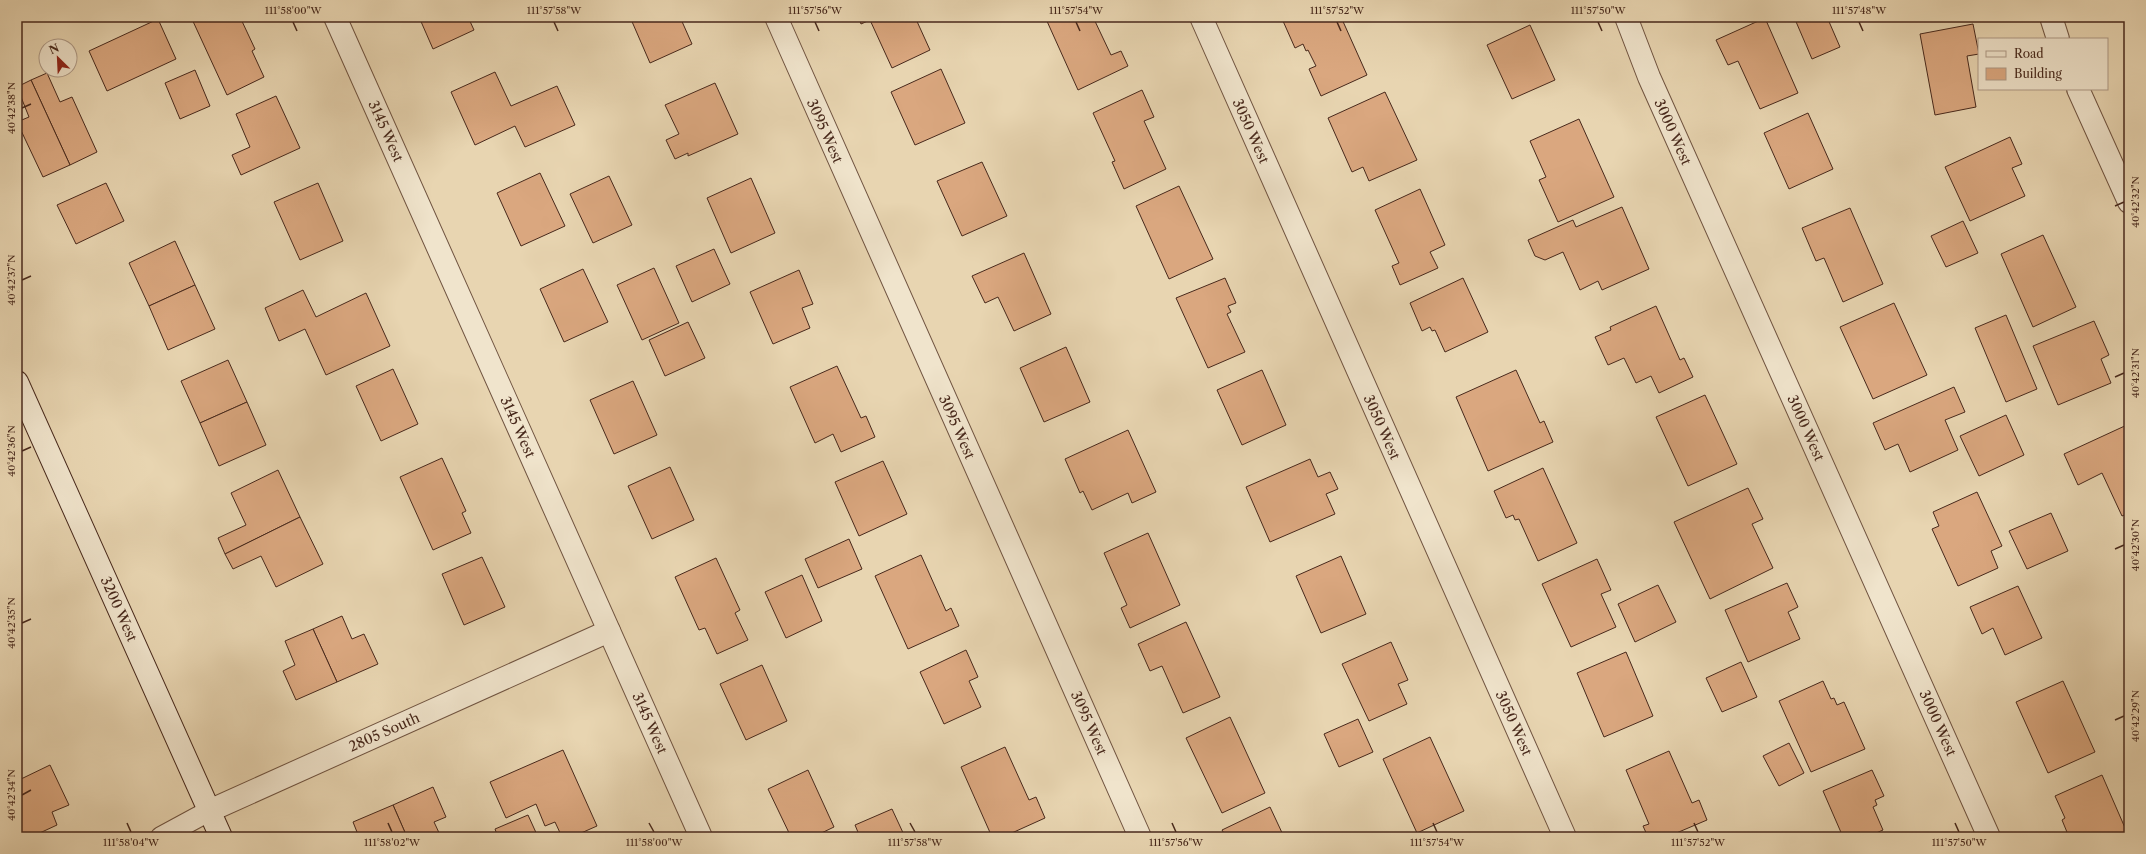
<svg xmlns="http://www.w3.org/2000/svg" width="2146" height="854" font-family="'Libre Caslon Text',serif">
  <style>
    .building { fill: #daa77f; stroke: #48291c }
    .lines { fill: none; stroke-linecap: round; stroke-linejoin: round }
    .service-casing { stroke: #705441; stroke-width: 22 }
    .minor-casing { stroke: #705441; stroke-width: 24 }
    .secondary-casing { stroke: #48291c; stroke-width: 24 }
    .service { stroke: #f0e4cc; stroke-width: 20 }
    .minor { stroke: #f0e4cc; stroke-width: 22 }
    .secondary { stroke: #f0e4cc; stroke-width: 22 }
    .ticks { fill: none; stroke: #48291c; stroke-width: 1.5 }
    .labels { text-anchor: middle; stroke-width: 3.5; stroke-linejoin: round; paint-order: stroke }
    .street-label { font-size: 14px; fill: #48291c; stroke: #f0e4cc }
    .neatline { fill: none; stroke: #48291c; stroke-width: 1.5 }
    .ticks-label { font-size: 10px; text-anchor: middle; fill: #48291c }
  </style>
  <rect width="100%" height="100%" fill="#e8d5b1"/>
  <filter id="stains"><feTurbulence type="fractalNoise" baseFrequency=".005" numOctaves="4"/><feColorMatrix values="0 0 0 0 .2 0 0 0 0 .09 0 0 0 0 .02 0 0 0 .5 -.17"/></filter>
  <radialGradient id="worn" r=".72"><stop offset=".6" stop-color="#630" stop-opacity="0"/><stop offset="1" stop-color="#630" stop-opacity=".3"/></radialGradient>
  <!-- building -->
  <g class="building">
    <polygon points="191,17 240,17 255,49 252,51 264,77 227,95"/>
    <polygon points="419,17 468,17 474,30 433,49"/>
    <polygon points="630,17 680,17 692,44 650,63"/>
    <polygon points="858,17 915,17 930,50 892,68 870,20 861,24"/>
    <polygon points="1050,17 1093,17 1111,55 1121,51 1128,66 1078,90 1046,19"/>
    <polygon points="1292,17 1341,17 1367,75 1321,96 1309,69 1316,66 1308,50 1306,51 1303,44 1295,48 1283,21"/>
    <polygon points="1794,17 1827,17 1840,47 1812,59"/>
    <polygon points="1765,18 1798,93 1760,109 1738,61 1728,65 1716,40"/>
    <polygon points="158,19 176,59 107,91 89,51"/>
    <polygon points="1973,24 1979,54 1967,56 1976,107 1935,115 1920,34"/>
    <polygon points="1530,25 1555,80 1512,99 1487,45"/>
    <polygon points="941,69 965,123 915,145 891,92"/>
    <polygon points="195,70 210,106 180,119 165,83"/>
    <polygon points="495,72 511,106 557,86 575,125 525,147 515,126 475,145 451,92"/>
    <polygon points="47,73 60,102 72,97 97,152 70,165 31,80"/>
    <polygon points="31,80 70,165 43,177 17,122 29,117 17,87"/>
    <polygon points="715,83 738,134 688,156 688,153 675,159 666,140 679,134 665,105"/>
    <polygon points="1142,90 1154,117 1144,121 1166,169 1124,189 1112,162 1115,161 1093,113"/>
    <polygon points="1385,92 1417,160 1369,181 1363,167 1352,172 1328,118"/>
    <polygon points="276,96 300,148 241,175 232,155 250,147 236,114"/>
    <polygon points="1808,113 1833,169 1789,189 1764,133"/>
    <polygon points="1579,119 1614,197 1558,222 1539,180 1546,177 1530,141"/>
    <polygon points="2010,137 2022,164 2012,168 2025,196 1970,221 1945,167"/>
    <polygon points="982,162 1007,216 962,236 937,181"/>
    <polygon points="540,173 565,226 521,246 497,193"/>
    <polygon points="609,176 632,225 593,243 570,194"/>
    <polygon points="751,178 775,233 731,253 707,198"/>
    <polygon points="106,183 124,221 76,244 57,205"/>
    <polygon points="318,183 343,241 300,260 274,202"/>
    <polygon points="1179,186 1213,259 1169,279 1136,206"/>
    <polygon points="1420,189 1445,245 1430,252 1438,268 1400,285 1392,266 1399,263 1375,210"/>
    <polygon points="1622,207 1649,269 1602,290 1598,281 1580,290 1563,252 1545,260 1535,256 1528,240 1573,220 1576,227"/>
    <polygon points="1850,208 1883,284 1843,302 1824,258 1816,261 1802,228"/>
    <polygon points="1963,221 1978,253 1946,267 1931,236"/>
    <polygon points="2043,235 2076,307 2033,327 2001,254"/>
    <polygon points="175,241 195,285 149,306 129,263"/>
    <polygon points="714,249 730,284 692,302 676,266"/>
    <polygon points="1024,253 1051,314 1014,331 998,297 985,303 972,276"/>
    <polygon points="654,268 679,323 642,340 617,285"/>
    <polygon points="583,269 608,322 564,342 540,289"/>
    <polygon points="799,270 813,304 802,308 810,328 773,344 750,292"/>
    <polygon points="1225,278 1236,303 1228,306 1231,312 1227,314 1245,352 1208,368 1176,298"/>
    <polygon points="1463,278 1488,332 1445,352 1435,330 1432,331 1430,327 1422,331 1410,303"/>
    <polygon points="195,285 215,329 168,350 149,306"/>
    <polygon points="303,290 316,317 366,293 390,346 326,375 305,329 279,341 265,308"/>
    <polygon points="1894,303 1927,375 1873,399 1840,327"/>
    <polygon points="1656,306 1680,360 1684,358 1693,377 1659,393 1651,376 1636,383 1624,358 1608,365 1595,337 1611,330 1610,327"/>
    <polygon points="2006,315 2037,389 2006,402 1975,328"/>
    <polygon points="2094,321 2109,355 2101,359 2111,383 2058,405 2033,346"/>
    <polygon points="688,322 705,358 665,376 649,340"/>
    <polygon points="1066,347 1090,402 1044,422 1020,368"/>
    <polygon points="228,360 247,402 200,423 181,381"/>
    <polygon points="837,366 861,418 866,416 875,437 841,452 833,434 815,443 790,387"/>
    <polygon points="393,369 418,424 381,441 356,386"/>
    <polygon points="1262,370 1286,425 1242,445 1217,390"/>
    <polygon points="1516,370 1540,423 1544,421 1553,442 1488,471 1456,397"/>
    <polygon points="633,381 657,435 614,454 590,400"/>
    <polygon points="1954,387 1965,412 1945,420 1958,450 1910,472 1898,444 1885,450 1873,423"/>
    <polygon points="1705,395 1737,464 1688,486 1656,417"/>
    <polygon points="247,402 266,445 219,466 200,423"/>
    <polygon points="2006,415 2024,455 1979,476 1960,436"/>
    <polygon points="2129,424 2129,513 2122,516 2102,473 2078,485 2064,454"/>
    <polygon points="1128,430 1156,492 1132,503 1128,493 1092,510 1083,491 1080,493 1065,459"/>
    <polygon points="442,458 466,511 462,513 471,533 433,550 400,477"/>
    <polygon points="1310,459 1318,477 1330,472 1338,489 1326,494 1335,514 1270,542 1246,487"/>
    <polygon points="883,461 907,514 859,536 835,482"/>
    <polygon points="670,467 694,520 652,539 628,486"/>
    <polygon points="1543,468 1577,543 1538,561 1519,519 1515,520 1513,515 1506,518 1494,491"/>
    <polygon points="278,470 300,517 225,554 218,538 246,525 231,493"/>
    <polygon points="1748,488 1763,519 1752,524 1773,568 1710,599 1674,522"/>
    <polygon points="1977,492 2002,546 1991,551 1998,568 1958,586 1932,529 1939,526 1933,512"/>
    <polygon points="2051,513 2068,551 2027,569 2009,531"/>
    <polygon points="300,517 323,564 276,587 261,556 233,569 225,554"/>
    <polygon points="1148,533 1180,605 1130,628 1121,608 1127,605 1104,553"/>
    <polygon points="849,539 862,569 818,588 805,559"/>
    <polygon points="921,555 946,611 951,608 959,626 908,649 875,576"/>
    <polygon points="1341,556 1366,614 1321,633 1296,576"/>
    <polygon points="482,557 505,607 464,625 442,574"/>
    <polygon points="716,558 740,610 735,613 748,640 717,654 705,628 699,630 675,577"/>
    <polygon points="1597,559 1611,590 1601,594 1616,627 1571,647 1542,584"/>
    <polygon points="802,575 822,621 786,638 765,592"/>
    <polygon points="1787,583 1798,607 1788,612 1800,639 1748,662 1725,610"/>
    <polygon points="1658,585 1676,622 1635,642 1618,604"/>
    <polygon points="2018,586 2042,638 2005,655 1993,628 1982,634 1970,607"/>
    <polygon points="342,616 352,639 364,634 378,664 337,682 313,629"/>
    <polygon points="1186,622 1220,697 1183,713 1162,666 1150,671 1138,644"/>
    <polygon points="313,629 337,682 296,700 283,671 295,665 285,641"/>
    <polygon points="1391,642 1408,680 1398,684 1407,704 1369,721 1342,664"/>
    <polygon points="966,650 978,677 969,681 981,707 944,724 920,672"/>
    <polygon points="1626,652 1653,716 1604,737 1577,673"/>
    <polygon points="1741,662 1757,697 1722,712 1706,678"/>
    <polygon points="762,665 787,721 746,740 720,684"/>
    <polygon points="1823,681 1831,699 1834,698 1837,705 1844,702 1865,749 1811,772 1779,701"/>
    <polygon points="2063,681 2095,752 2048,773 2016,702"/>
    <polygon points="1230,717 1265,793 1222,813 1186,738"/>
    <polygon points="1358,719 1373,752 1339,767 1324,734"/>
    <polygon points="1430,737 1464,811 1417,833 1383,759"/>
    <polygon points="1789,743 1804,773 1779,786 1763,756"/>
    <polygon points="1005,747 1029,800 1036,797 1045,818 1003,837 992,837 961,767"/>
    <polygon points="563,750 597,826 572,837 562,837 555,822 545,826 536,804 506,818 490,782"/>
    <polygon points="1669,751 1692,803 1699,800 1707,820 1667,837 1648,837 1643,826 1649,824 1626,770"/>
    <polygon points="50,765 69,805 52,812 57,825 31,837 17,837 17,770 21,779"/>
    <polygon points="808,770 834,827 813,837 791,837 768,789"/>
    <polygon points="1872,770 1884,796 1875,800 1877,805 1873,807 1883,830 1867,837 1843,837 1823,791"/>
    <polygon points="2102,775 2129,837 2069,837 2062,820 2065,818 2055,796"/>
    <polygon points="433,787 446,817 434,822 441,837 407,837 393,805"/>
    <polygon points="393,805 407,837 359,837 353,822"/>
    <polygon points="1270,807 1284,837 1226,837 1222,830"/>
    <polygon points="892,809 905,837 860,837 855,825"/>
    <polygon points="528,815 538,837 498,837 495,829"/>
  </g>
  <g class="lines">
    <defs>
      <polyline id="service" points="161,837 209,811"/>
      <g id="minor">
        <polyline points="335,17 701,837"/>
        <polyline points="776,17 1140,837"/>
        <polyline points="1201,17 1565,837"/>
        <polyline points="1626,17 1649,77 1989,837"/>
        <polyline points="2051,17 2058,39"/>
        <polyline points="2078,89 2129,202"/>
        <polyline points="209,811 609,631"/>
      </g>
      <polyline id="secondary" points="17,382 221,837"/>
    </defs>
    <!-- service casing -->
    <use href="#service" class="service-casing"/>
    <!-- minor casing -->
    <use href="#minor" class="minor-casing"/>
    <!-- secondary casing -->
    <use href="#secondary" class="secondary-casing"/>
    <!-- service -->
    <use href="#service" class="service"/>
    <!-- minor -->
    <use href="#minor" class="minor"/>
    <!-- secondary -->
    <use href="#secondary" class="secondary"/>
  </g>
  <!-- ticks -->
  <path class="ticks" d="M293,22L297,31M554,22L558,31M815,22L819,31M1076,22L1080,31M1337,22L1341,31M1598,22L1602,31M1859,22L1863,31M22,108L31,104M2115,206L2124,202M22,280L31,276M2115,377L2124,373M22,451L31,447M2115,549L2124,545M22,623L31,619M2115,720L2124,716M22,795L31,790M127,823L131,832M388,823L392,832M649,823L654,832M910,823L915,832M1172,823L1176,832M1433,823L1437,832M1694,823L1698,832M1955,823L1959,832"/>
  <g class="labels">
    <!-- street labels -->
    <g class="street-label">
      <text transform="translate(386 131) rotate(66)" y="5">3145 West</text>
      <text transform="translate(825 131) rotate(66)" y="5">3095 West</text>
      <text transform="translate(1251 131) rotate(66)" y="5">3050 West</text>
      <text transform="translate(1673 132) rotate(66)" y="5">3000 West</text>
      <text transform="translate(518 427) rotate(66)" y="5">3145 West</text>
      <text transform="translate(957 427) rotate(66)" y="5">3095 West</text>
      <text transform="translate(1382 427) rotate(66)" y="5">3050 West</text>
      <text transform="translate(1806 428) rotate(66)" y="5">3000 West</text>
      <text transform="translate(119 609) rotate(66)" y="5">3200 West</text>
      <text transform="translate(650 723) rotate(66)" y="5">3145 West</text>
      <text transform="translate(1089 723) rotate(66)" y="5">3095 West</text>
      <text transform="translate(1514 723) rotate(66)" y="5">3050 West</text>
      <text transform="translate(1938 723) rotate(66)" y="5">3000 West</text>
      <text transform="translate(384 732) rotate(-24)" y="5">2805 South</text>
    </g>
  </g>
  <!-- margin -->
  <rect width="2146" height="854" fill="none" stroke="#e8d5b1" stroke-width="44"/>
  <!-- legend -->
  <rect x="1978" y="38" width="130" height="52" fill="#f0e4cc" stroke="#ad9986"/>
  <rect x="1986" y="51" width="20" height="6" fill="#f0e4cc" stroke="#ad9986"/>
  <text x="2014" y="58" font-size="12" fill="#48291c">Road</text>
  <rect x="1986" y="68" width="20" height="12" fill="#daa77f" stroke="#ad9986"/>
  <text x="2014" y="78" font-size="12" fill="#48291c">Building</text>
  <!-- north arrow -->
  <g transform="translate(58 58) rotate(336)"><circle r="19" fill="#f0e4cc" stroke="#ad9986"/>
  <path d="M0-3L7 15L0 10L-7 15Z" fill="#8f2418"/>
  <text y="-6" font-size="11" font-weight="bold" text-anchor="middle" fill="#48291c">N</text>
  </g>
  <rect x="22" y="22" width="2102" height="810" class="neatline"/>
  <g class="ticks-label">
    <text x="293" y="14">111°58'00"W</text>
    <text x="554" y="14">111°57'58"W</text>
    <text x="815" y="14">111°57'56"W</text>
    <text x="1076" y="14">111°57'54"W</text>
    <text x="1337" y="14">111°57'52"W</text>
    <text x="1598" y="14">111°57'50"W</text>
    <text x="1859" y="14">111°57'48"W</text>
    <text transform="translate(11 108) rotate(-90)" y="4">40°42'38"N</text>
    <text transform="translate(2135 202) rotate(-90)" y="4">40°42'32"N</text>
    <text transform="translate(11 280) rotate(-90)" y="4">40°42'37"N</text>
    <text transform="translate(2135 373) rotate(-90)" y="4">40°42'31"N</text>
    <text transform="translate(11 451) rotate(-90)" y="4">40°42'36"N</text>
    <text transform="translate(2135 545) rotate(-90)" y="4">40°42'30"N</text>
    <text transform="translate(11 623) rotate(-90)" y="4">40°42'35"N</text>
    <text transform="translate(2135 716) rotate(-90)" y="4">40°42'29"N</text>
    <text transform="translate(11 795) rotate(-90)" y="4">40°42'34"N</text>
    <text x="131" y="846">111°58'04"W</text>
    <text x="392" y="846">111°58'02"W</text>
    <text x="654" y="846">111°58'00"W</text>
    <text x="915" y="846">111°57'58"W</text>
    <text x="1176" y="846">111°57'56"W</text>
    <text x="1437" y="846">111°57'54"W</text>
    <text x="1698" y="846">111°57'52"W</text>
    <text x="1959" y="846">111°57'50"W</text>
  </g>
  <rect width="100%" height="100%" filter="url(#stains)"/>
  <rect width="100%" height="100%" fill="url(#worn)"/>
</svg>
